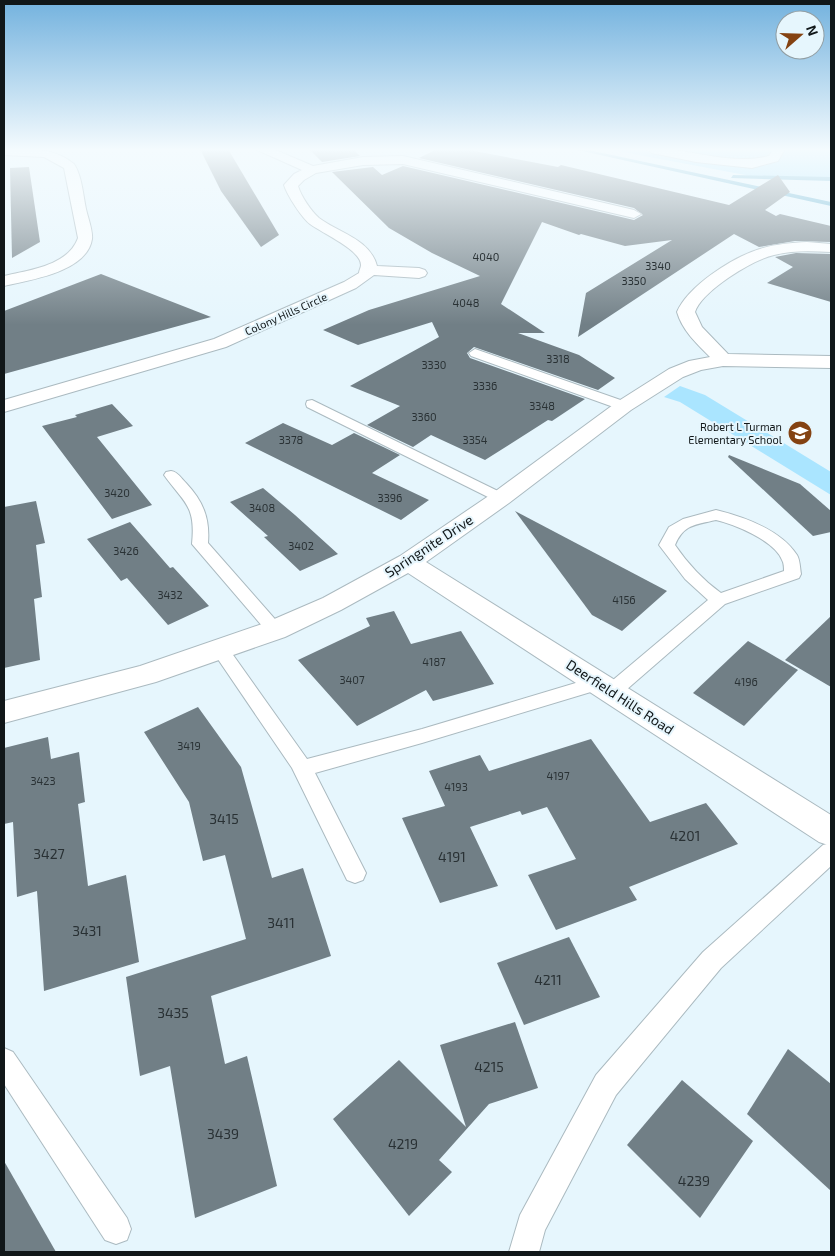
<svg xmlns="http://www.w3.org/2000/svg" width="835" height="1256" font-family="'Exo 2',sans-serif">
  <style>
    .green { fill: #aae5ff }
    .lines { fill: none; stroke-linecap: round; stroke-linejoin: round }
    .stream { fill: #63b0cf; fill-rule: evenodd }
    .building { fill: #717f86 }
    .service-casing { stroke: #abbac0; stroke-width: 2 }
    .minor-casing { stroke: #abbac0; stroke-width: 2 }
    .service { fill: #fff; fill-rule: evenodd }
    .minor { fill: #fff; fill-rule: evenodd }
    .labels { text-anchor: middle; stroke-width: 4; stroke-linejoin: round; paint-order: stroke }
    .number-label { font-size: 11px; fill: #293134 }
    .far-street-label { font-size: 11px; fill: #111719; stroke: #e6f6fd }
    .far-poi-label { font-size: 11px; fill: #111719; stroke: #e6f6fd; text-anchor: end }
    .street-label { font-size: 14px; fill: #111719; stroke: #e6f6fd }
    .near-number-label { font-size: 14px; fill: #293134 }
  </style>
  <rect width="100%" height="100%" fill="#e6f6fd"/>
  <!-- green -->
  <g class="green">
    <polygon points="607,149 831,149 831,178 767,179"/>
    <polygon points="680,386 705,395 831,472 831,495 680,402 664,397"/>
  </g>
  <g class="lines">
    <!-- stream -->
    <g class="stream">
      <polygon points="584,149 831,202 831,206 573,149"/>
      <polygon points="733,175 831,177 831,181 731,178"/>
    </g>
  </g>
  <!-- building -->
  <g class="building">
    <polygon points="200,149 228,149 279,235 261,247 221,191"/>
    <polygon points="309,149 353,149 360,156 322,162"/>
    <polygon points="437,149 464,149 558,167 561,165 729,205 778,175 790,192 765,210 776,216 780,214 831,226 831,242 795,241 759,247 734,234 578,337 586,293 672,240 625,246 581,234 579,235 542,222 501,304 545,333 518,333 579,355 615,378 598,390 474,347 467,353 470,358 585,399 552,421 548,420 485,460 431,435 413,447 367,425 400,406 350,386 439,337 432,322 358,345 323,330 369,310 480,276 432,253 389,228 332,172 373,167 382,175 403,166 634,220 643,215 634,208 419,158"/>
    <polygon points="29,167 40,242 12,258 10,168"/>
    <polygon points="796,253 831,254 831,302 767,283 793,267 775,257"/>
    <polygon points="101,274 211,317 4,374 4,311"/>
    <polygon points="112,404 133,426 97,437 152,505 112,519 42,426 77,417 75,415"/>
    <polygon points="283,423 332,445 354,433 400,455 372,473 429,500 401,520 245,443"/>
    <polygon points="729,455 800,484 831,511 831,532 813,536 728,457"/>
    <polygon points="263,488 295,515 338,554 300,571 264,537 268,536 230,502"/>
    <polygon points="36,501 45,543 36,545 42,597 34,599 40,660 4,668 4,507"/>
    <polygon points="515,511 667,591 622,631 592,615"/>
    <polygon points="130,522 170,568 173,567 209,606 168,625 127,578 121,581 87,539"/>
    <polygon points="394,611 411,644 461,631 494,684 433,701 426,690 357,726 298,660 370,626 366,618"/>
    <polygon points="831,616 831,687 785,660"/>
    <polygon points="748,641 798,670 744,726 693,693"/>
    <polygon points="198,707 241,767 272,878 303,868 331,956 211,996 225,1064 247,1056 277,1186 195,1218 170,1066 140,1076 126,977 246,939 225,855 203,861 189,802 144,732"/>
    <polygon points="48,737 51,759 79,752 85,802 78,804 88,886 126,875 139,962 44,991 37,891 17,897 13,822 4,824 4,748"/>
    <polygon points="591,739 650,822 706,803 738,844 629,887 637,900 556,930 528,875 576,859 547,807 522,815 520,811 470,827 498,886 440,903 402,818 445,806 429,771 480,755 489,771"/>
    <polygon points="569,937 600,997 524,1025 497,963"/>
    <polygon points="515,1022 538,1088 489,1104 439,1160 452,1172 409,1216 333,1119 399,1060 466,1127 440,1045"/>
    <polygon points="788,1049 831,1084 831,1191 747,1114"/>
    <polygon points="682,1080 753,1141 700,1218 627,1145"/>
    <polygon points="4,1161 56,1252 4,1252"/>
  </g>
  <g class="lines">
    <defs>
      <g id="service">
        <polygon points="475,349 629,403 630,406 624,410 619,409 471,356 469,353"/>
        <polygon points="312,400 506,495 508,498 506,501 496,501 307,407 306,404 307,401"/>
        <path d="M171,471C178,472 181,478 186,483C203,501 210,518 208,543L281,626L284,630L281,634L275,636L269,634L192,544C196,505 184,503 164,475L166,472Z"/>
        <path d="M716,510C744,517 780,529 797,555C800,560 800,568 801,574L799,578L725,604L618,697L611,699L604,697L602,692L604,688L422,743L315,773L366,873L363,880L355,883L347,880L292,768L211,649L214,645L220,643L226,645L307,759L422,729L599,676L606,678L607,685L708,600L685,579L659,545L669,527L683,519ZM716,520C734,524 775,541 782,560C784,563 784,568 784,571L721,593C703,580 688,564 675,545C684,524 695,525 716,520Z"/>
        <polygon points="831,843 831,866 721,968 616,1095 545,1230 539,1252 509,1252 520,1215 596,1075 703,952 823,845"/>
        <polygon points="4,1048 13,1052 127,1218 131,1229 127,1240 116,1244 105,1240 4,1084"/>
      </g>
      <g id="minor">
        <path d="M4,149C29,149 54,147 74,164C82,176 83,195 86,209C88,218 93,231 92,239C87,272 30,280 4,286V276C29,270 68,266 78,238L64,168L44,157L4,155Z"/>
        <path d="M255,149H273L313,166L363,157L403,156L634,210L641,214L634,218L403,164L363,165L316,173L304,180L298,186C301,196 311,211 319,218C339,233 370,239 377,266L419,268L425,270L427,273L425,276L419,278L374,275L356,288L226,347L4,412V400L214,339L344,282L359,273C359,270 361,268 361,265C361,250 322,233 310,224C302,218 287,195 284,185L294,174L302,170Z"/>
        <path d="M646,149C655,149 665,149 674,150C705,154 738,164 769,156L773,149H785L778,161L752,168L696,162L652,153Z"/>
        <path d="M807,242L831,244V252C812,251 793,250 774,255C752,260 702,291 695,312L702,327L728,354L831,356V368L723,366L701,370L683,377L631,410L509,503L426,562L831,815V846L819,842L408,573L341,610L285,637L156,682L4,723V701L140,666L265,623L323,598L400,556L493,493L617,402L669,369L689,361L710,357C697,344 682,330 677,312C688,286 733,257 760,249C775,244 791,243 807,242Z"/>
      </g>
    </defs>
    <!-- service casing -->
    <use href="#service" class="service-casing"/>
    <!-- minor casing -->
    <use href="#minor" class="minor-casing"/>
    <!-- service -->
    <use href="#service" class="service"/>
    <!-- minor -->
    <use href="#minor" class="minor"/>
  </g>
  <!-- sky -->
  <linearGradient id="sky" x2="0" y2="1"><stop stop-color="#73b2de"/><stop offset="0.46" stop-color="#f4fbfe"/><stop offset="1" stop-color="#f4fbfe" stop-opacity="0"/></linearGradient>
  <rect width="835" height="325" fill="url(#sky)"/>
  <!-- icons -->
  <defs>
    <symbol id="school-disc" viewBox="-11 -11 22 22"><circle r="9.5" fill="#844212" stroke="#e6f6fd"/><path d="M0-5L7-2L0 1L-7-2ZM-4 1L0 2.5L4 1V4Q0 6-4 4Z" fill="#fff"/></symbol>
  </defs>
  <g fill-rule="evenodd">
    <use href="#school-disc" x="786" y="419" width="28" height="28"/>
  </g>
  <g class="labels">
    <!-- number labels -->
    <g class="number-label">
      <text x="486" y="261">4040</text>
      <text x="658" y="270">3340</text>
      <text x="634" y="285">3350</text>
      <text x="466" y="307">4048</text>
      <text x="558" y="363">3318</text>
      <text x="434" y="369">3330</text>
      <text x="485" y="390">3336</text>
      <text x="542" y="410">3348</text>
      <text x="424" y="421">3360</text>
      <text x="291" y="444">3378</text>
      <text x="475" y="444">3354</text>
      <text x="117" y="497">3420</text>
      <text x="390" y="502">3396</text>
      <text x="262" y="512">3408</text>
      <text x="301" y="550">3402</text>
      <text x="126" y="555">3426</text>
      <text x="170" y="599">3432</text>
      <text x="624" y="604">4156</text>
      <text x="434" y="666">4187</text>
      <text x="352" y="684">3407</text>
      <text x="746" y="686">4196</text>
      <text x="189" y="750">3419</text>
      <text x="558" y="780">4197</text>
      <text x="43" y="785">3423</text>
      <text x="456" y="791">4193</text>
    </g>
    <!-- far-street labels -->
    <g class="far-street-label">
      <text transform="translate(286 314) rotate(-24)" y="4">Colony Hills Circle</text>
    </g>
    <!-- far-poi labels -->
    <g class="far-poi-label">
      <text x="782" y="431">Robert L Turman<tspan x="782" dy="13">Elementary School</tspan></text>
    </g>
    <!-- street labels -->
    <g class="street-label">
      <text transform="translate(429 546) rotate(-33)" y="5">Springnite Drive</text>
      <text transform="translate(620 697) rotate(33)" y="5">Deerfield Hills Road</text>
    </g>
    <!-- near-number labels -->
    <g class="near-number-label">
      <text x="224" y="824">3415</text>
      <text x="685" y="841">4201</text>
      <text x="49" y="859">3427</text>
      <text x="452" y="862">4191</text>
      <text x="281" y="928">3411</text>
      <text x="87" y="936">3431</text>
      <text x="548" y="985">4211</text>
      <text x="173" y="1018">3435</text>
      <text x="489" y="1072">4215</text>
      <text x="223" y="1139">3439</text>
      <text x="403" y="1149">4219</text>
      <text x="694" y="1186">4239</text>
    </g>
  </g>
  <!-- border -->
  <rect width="835" height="1256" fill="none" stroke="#111719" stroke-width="10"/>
  <!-- north arrow -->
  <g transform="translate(800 35) rotate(70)"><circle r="24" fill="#e6f6fd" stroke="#919da2"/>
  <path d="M0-4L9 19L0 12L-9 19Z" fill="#844212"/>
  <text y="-8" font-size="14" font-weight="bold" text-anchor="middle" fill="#111719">N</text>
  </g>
</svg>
